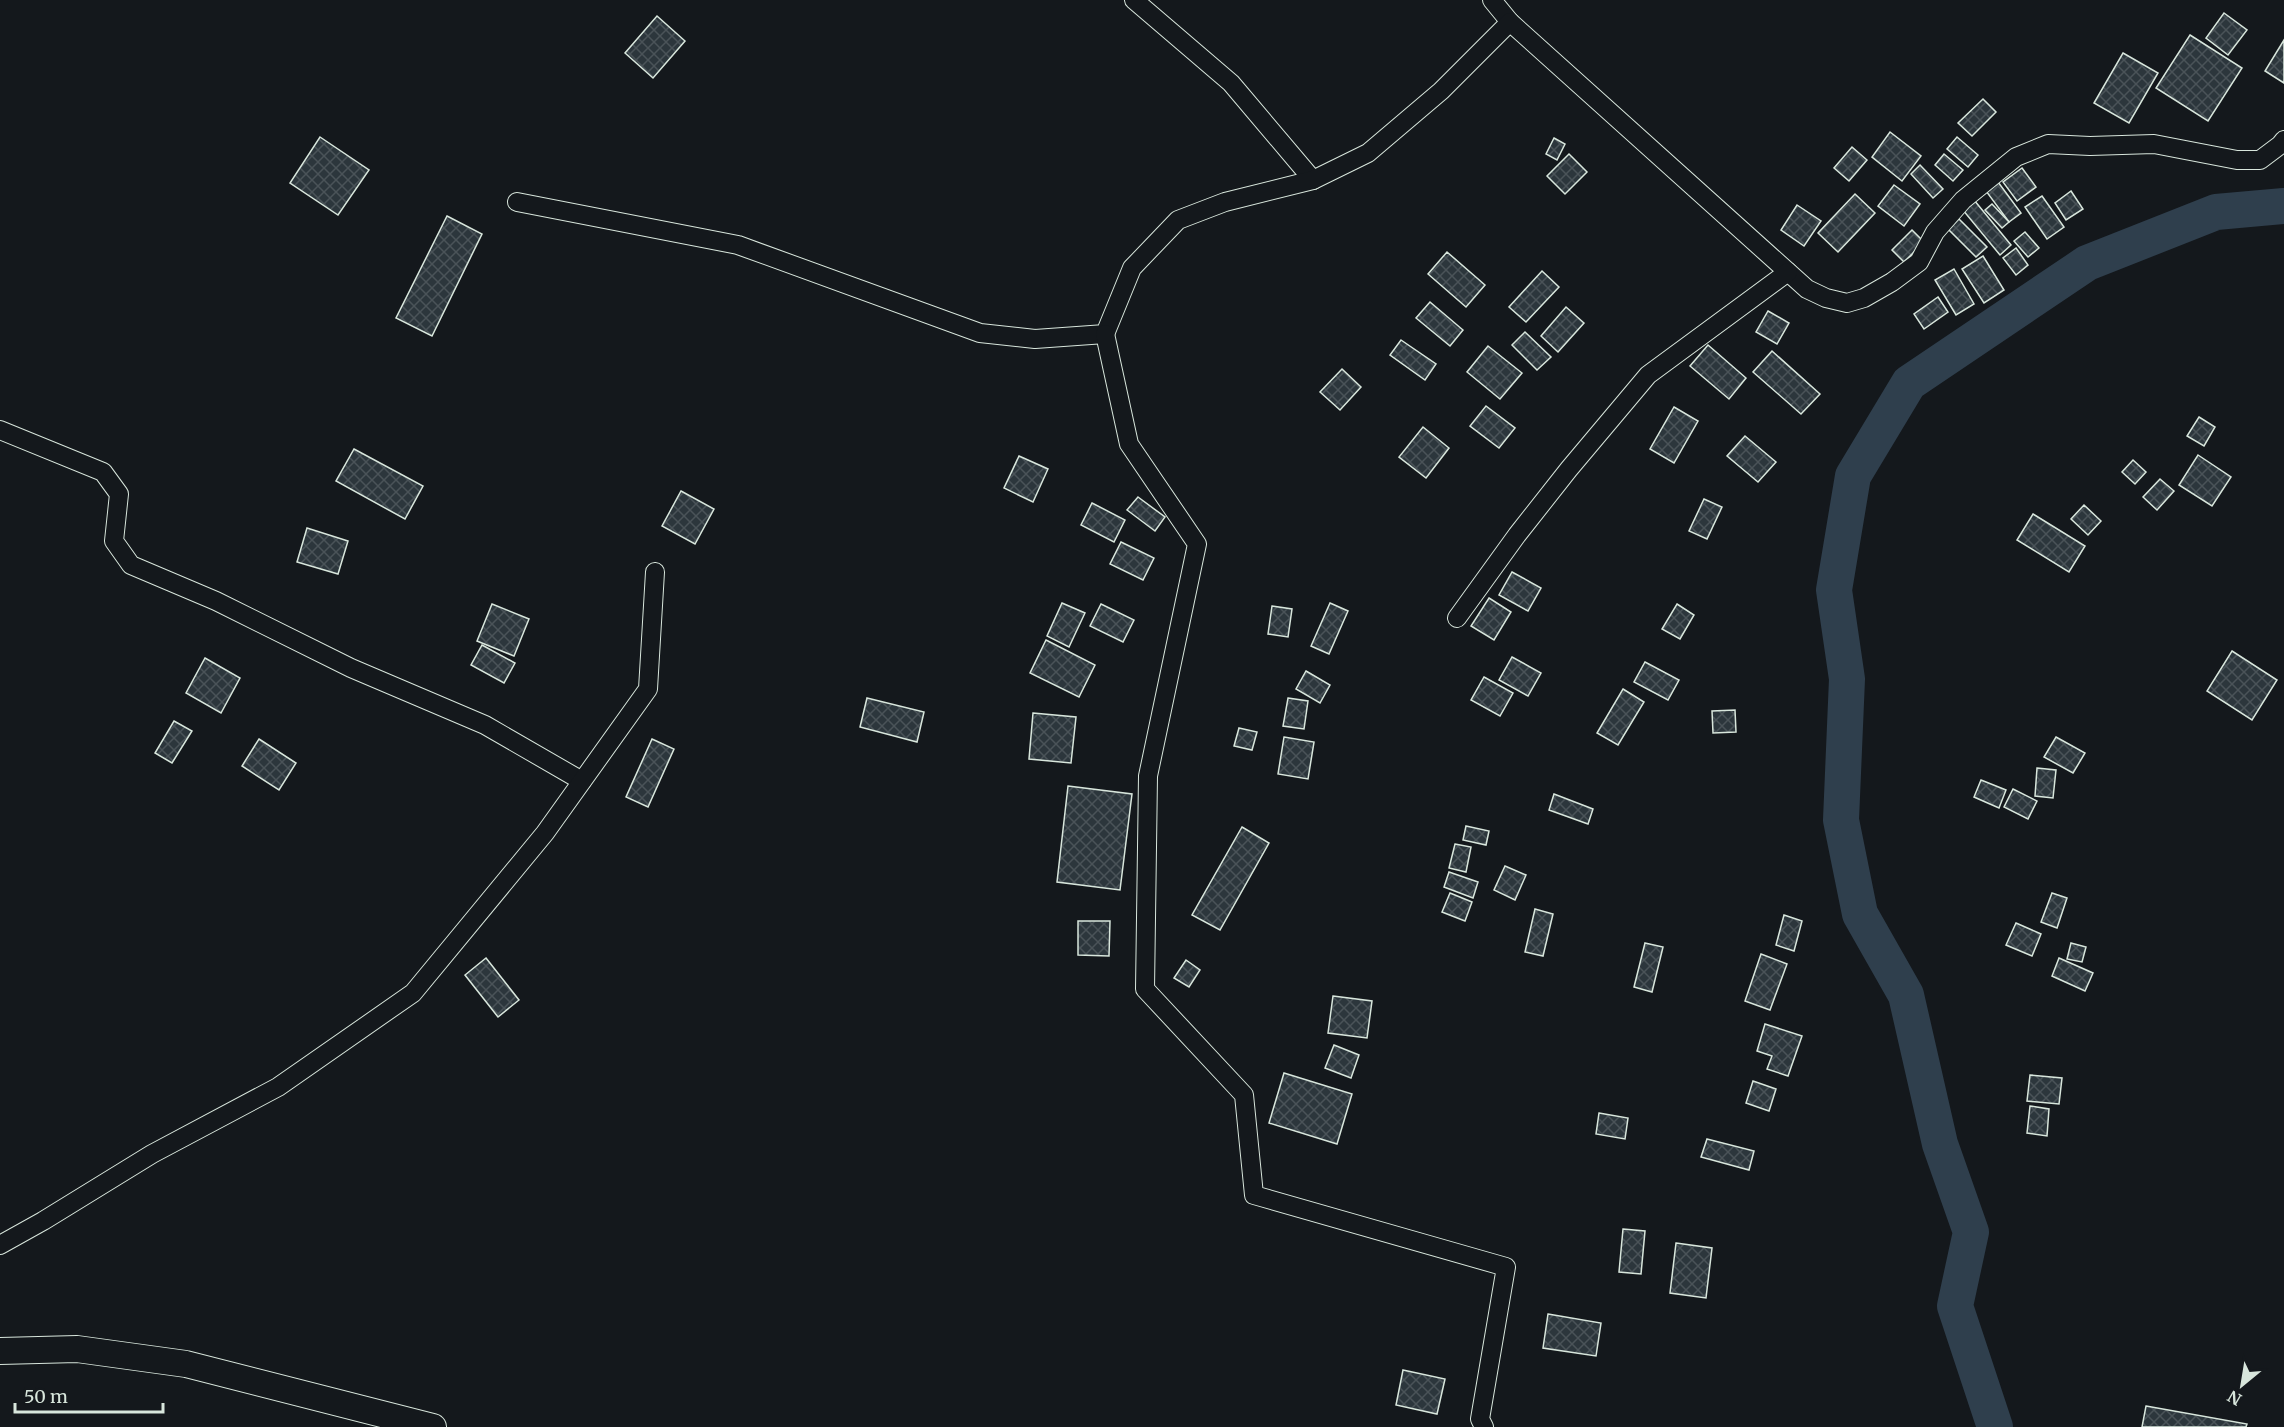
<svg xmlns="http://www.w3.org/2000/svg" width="2284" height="1427" font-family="Merriweather,serif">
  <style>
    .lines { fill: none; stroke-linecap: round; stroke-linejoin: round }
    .river { stroke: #2f3f4d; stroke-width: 36 }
    .building { fill: url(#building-cross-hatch); stroke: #d8e6dc; stroke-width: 1.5 }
    .street-casing { stroke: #d8e6dc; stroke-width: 20 }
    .secondary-casing { stroke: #d8e6dc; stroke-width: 28 }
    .street { stroke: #14181c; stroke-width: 18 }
    .secondary { stroke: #14181c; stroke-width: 26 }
  </style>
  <defs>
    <pattern id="building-cross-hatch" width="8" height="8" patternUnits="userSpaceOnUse" patternTransform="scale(1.5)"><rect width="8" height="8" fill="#2c363c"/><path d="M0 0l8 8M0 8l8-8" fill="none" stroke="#4a5358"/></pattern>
  </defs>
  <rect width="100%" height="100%" fill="#14181c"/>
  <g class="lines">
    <!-- river -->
    <polyline class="river" points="1995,1427 1955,1306 1971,1232 1940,1144 1906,995 1860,914 1841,820 1847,679 1834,590 1853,476 1909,383 2087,263 2216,212 2284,206"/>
  </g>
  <!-- building -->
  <g class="building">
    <polygon points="2224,13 2247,30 2228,55 2206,38"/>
    <polygon points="657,16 685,41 653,78 625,53"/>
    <polygon points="2190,35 2242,68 2208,121 2156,88"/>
    <polygon points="2284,40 2284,83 2265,71"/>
    <polygon points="2123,53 2158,73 2129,123 2094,103"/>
    <polygon points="1983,99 1996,112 1972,136 1958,123"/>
    <polygon points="1890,132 1921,156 1902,181 1872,157"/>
    <polygon points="320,137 369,170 338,215 290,183"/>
    <polygon points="1957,137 1978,155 1968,167 1947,149"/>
    <polygon points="1554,138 1565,144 1557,160 1546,154"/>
    <polygon points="1852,147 1867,160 1849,181 1834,168"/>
    <polygon points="1569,154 1587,172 1565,194 1547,176"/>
    <polygon points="1944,154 1963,170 1953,181 1935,165"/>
    <polygon points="1920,165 1943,189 1933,198 1911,174"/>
    <polygon points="2022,168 2036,187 2017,201 2003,182"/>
    <polygon points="1998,182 2021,213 2009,222 1986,191"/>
    <polygon points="1894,185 1920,204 1904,226 1878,206"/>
    <polygon points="2071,191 2083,209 2066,220 2055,203"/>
    <polygon points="1855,194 1875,213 1838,252 1818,233"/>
    <polygon points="2042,196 2064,227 2047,239 2025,207"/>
    <polygon points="1974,200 2011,245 2000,255 1962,209"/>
    <polygon points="1992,204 2009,222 2002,228 1985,210"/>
    <polygon points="1797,205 1821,221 1804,246 1781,230"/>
    <polygon points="447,216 482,234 432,336 396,318"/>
    <polygon points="1959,219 1987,247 1976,257 1948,229"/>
    <polygon points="1912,230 1924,242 1904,262 1892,250"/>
    <polygon points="2025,232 2039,248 2028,257 2014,241"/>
    <polygon points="2016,248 2028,265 2016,275 2003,258"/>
    <polygon points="1447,252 1485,285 1466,307 1428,274"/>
    <polygon points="1983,256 2004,290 1984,303 1962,269"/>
    <polygon points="1954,269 1974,304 1956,315 1935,280"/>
    <polygon points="1542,271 1559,287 1526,322 1509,307"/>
    <polygon points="1938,297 1948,312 1924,329 1914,314"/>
    <polygon points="1430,302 1463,330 1450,346 1416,318"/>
    <polygon points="1566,307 1584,323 1558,352 1541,336"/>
    <polygon points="1768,311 1789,323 1777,344 1756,332"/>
    <polygon points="1525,332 1551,357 1537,370 1512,345"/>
    <polygon points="1401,340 1436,364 1425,380 1390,355"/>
    <polygon points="1708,345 1746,378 1729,399 1690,366"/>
    <polygon points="1488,346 1522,373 1500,399 1467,372"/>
    <polygon points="1772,351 1820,394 1801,414 1753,372"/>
    <polygon points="1342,369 1361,387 1340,410 1320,392"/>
    <polygon points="1486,406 1515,428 1499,448 1470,426"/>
    <polygon points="1674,407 1698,421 1674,463 1650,449"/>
    <polygon points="2199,417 2215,427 2204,446 2187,436"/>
    <polygon points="1423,427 1449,448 1426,478 1399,457"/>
    <polygon points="1745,436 1776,462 1758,482 1727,456"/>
    <polygon points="354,449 423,486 405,519 336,481"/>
    <polygon points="2198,455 2231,477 2212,506 2179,485"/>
    <polygon points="1019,456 1048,469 1033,502 1004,488"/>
    <polygon points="2133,460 2146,472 2135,484 2122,472"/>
    <polygon points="2160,479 2174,491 2157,510 2143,497"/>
    <polygon points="681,491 714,509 695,544 662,526"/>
    <polygon points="1138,497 1165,517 1155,531 1127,510"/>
    <polygon points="1704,499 1722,507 1707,539 1689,531"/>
    <polygon points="1092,503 1125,520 1114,542 1081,525"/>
    <polygon points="2084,505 2101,521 2088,535 2071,519"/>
    <polygon points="2033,514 2085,546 2069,572 2017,540"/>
    <polygon points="307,528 348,541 338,574 297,562"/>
    <polygon points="1121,542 1154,558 1143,580 1110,564"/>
    <polygon points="1512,572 1541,588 1528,611 1499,595"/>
    <polygon points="1489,598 1511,612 1494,640 1471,626"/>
    <polygon points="1062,603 1085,613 1069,647 1047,636"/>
    <polygon points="1330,603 1348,611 1329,654 1311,646"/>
    <polygon points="492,604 529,619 514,656 477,641"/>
    <polygon points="1101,604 1134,620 1123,642 1090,626"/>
    <polygon points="1677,604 1694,615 1680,639 1662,629"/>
    <polygon points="1272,606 1292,609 1288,637 1268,634"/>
    <polygon points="1046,640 1095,665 1079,697 1030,673"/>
    <polygon points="482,645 515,663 504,683 471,665"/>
    <polygon points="2232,651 2277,680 2252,720 2207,691"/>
    <polygon points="1512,657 1541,673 1528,696 1499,680"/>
    <polygon points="205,658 240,678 221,713 186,693"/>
    <polygon points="1645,662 1679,680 1668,700 1634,682"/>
    <polygon points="1306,671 1330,685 1320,703 1296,689"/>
    <polygon points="1484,677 1513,693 1500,716 1471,700"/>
    <polygon points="1623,689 1644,702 1618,745 1597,733"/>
    <polygon points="867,698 924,712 917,742 860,727"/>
    <polygon points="1288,698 1308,701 1304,729 1283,726"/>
    <polygon points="1735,710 1736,732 1713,733 1712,711"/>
    <polygon points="1033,713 1076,717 1071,763 1029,759"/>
    <polygon points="174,721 192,731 172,763 155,753"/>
    <polygon points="1239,728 1257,732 1252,750 1234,746"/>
    <polygon points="1284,737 1314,742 1308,779 1278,774"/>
    <polygon points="2056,737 2085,753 2073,773 2044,757"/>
    <polygon points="259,739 296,763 279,790 242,766"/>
    <polygon points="652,739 674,749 648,807 626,797"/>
    <polygon points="2037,768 2056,770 2053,798 2035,796"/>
    <polygon points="1981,780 2006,790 1999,808 1974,797"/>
    <polygon points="1068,786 1132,794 1120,890 1057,882"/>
    <polygon points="2013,789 2037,801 2028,819 2004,807"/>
    <polygon points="1554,794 1593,809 1588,824 1549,810"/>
    <polygon points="1466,826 1489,831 1486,845 1463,840"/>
    <polygon points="1242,827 1269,843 1220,930 1192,915"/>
    <polygon points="1455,844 1471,847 1466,872 1449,868"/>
    <polygon points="1505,866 1526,875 1515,900 1494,890"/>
    <polygon points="1449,872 1478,882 1473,898 1444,887"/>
    <polygon points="1450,893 1472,902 1465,921 1442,912"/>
    <polygon points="2052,893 2067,898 2057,928 2041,922"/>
    <polygon points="1535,909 1553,914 1543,956 1525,952"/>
    <polygon points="1784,915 1802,921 1794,951 1776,945"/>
    <polygon points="1078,921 1110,921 1109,956 1078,955"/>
    <polygon points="2016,923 2041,934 2032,956 2006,945"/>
    <polygon points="1645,943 1663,947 1652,992 1634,987"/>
    <polygon points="2071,943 2086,947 2082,962 2067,959"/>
    <polygon points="1761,954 1787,964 1770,1010 1745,1001"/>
    <polygon points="486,958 519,1000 498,1017 465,975"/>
    <polygon points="2059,958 2093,973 2085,991 2052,976"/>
    <polygon points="1186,960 1200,970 1189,987 1174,978"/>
    <polygon points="1333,996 1372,1001 1367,1038 1328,1033"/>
    <polygon points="1765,1024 1802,1036 1788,1076 1767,1069 1772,1056 1757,1051"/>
    <polygon points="1334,1045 1359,1055 1351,1078 1325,1068"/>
    <polygon points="1284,1073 1352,1094 1337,1144 1269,1123"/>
    <polygon points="2030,1075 2062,1078 2059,1104 2027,1101"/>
    <polygon points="1753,1081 1776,1089 1769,1111 1746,1103"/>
    <polygon points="2030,1106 2049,1109 2047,1136 2027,1133"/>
    <polygon points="1599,1113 1628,1118 1625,1139 1596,1134"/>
    <polygon points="1707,1139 1754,1151 1749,1170 1701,1157"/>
    <polygon points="1623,1229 1645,1231 1641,1274 1619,1272"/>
    <polygon points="1676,1243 1712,1248 1706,1298 1670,1293"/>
    <polygon points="1548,1314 1601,1323 1596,1356 1543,1348"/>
    <polygon points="1403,1370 1445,1379 1437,1414 1396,1405"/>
    <polygon points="2146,1406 2247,1424 2246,1427 2142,1427"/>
  </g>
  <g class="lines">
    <defs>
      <g id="street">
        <polyline points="1134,0 1231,83 1313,180"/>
        <polyline points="1492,0 1510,22"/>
        <polyline points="517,202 738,245 980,333 1035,339 1105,334 1132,268 1178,220 1225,202 1313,180 1368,153 1441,91 1510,22 1807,289 1826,298 1847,303 1864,298 1892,282 1919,262 1935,232 1963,200 2016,157 2048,144 2090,146 2154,144 2237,160 2260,160 2280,145 2284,140"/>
        <polyline points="1105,334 1129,444 1197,544 1148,776 1145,989 1244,1095 1254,1195 1506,1267 1480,1419 1484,1427"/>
        <polyline points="0,430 103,472 119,494 114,541 131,565 216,601 351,668 485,725 582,781"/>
        <polyline points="1457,618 1517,535 1569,469 1648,375 1788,272"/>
        <polyline points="0,1245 43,1221 152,1154 278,1087 413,993 545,833 648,689 655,572"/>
      </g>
      <polyline id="secondary" points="0,1351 77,1349 186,1364 433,1427"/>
    </defs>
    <!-- street casing -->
    <use href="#street" class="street-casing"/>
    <!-- secondary casing -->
    <use href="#secondary" class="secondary-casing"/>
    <!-- street -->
    <use href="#street" class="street"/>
    <!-- secondary -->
    <use href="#secondary" class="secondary"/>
  </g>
  <!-- north arrow -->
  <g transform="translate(2242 1385) rotate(210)" stroke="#14181c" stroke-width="4.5" paint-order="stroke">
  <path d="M0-4.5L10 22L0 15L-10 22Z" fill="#d8e6dc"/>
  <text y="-9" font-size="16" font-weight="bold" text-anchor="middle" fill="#d8e6dc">N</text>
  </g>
  <!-- scale -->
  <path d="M15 1403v9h148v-9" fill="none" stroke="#d8e6dc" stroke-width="3"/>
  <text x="24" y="1403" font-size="18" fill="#d8e6dc" stroke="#14181c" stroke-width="4.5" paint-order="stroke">50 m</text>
</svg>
